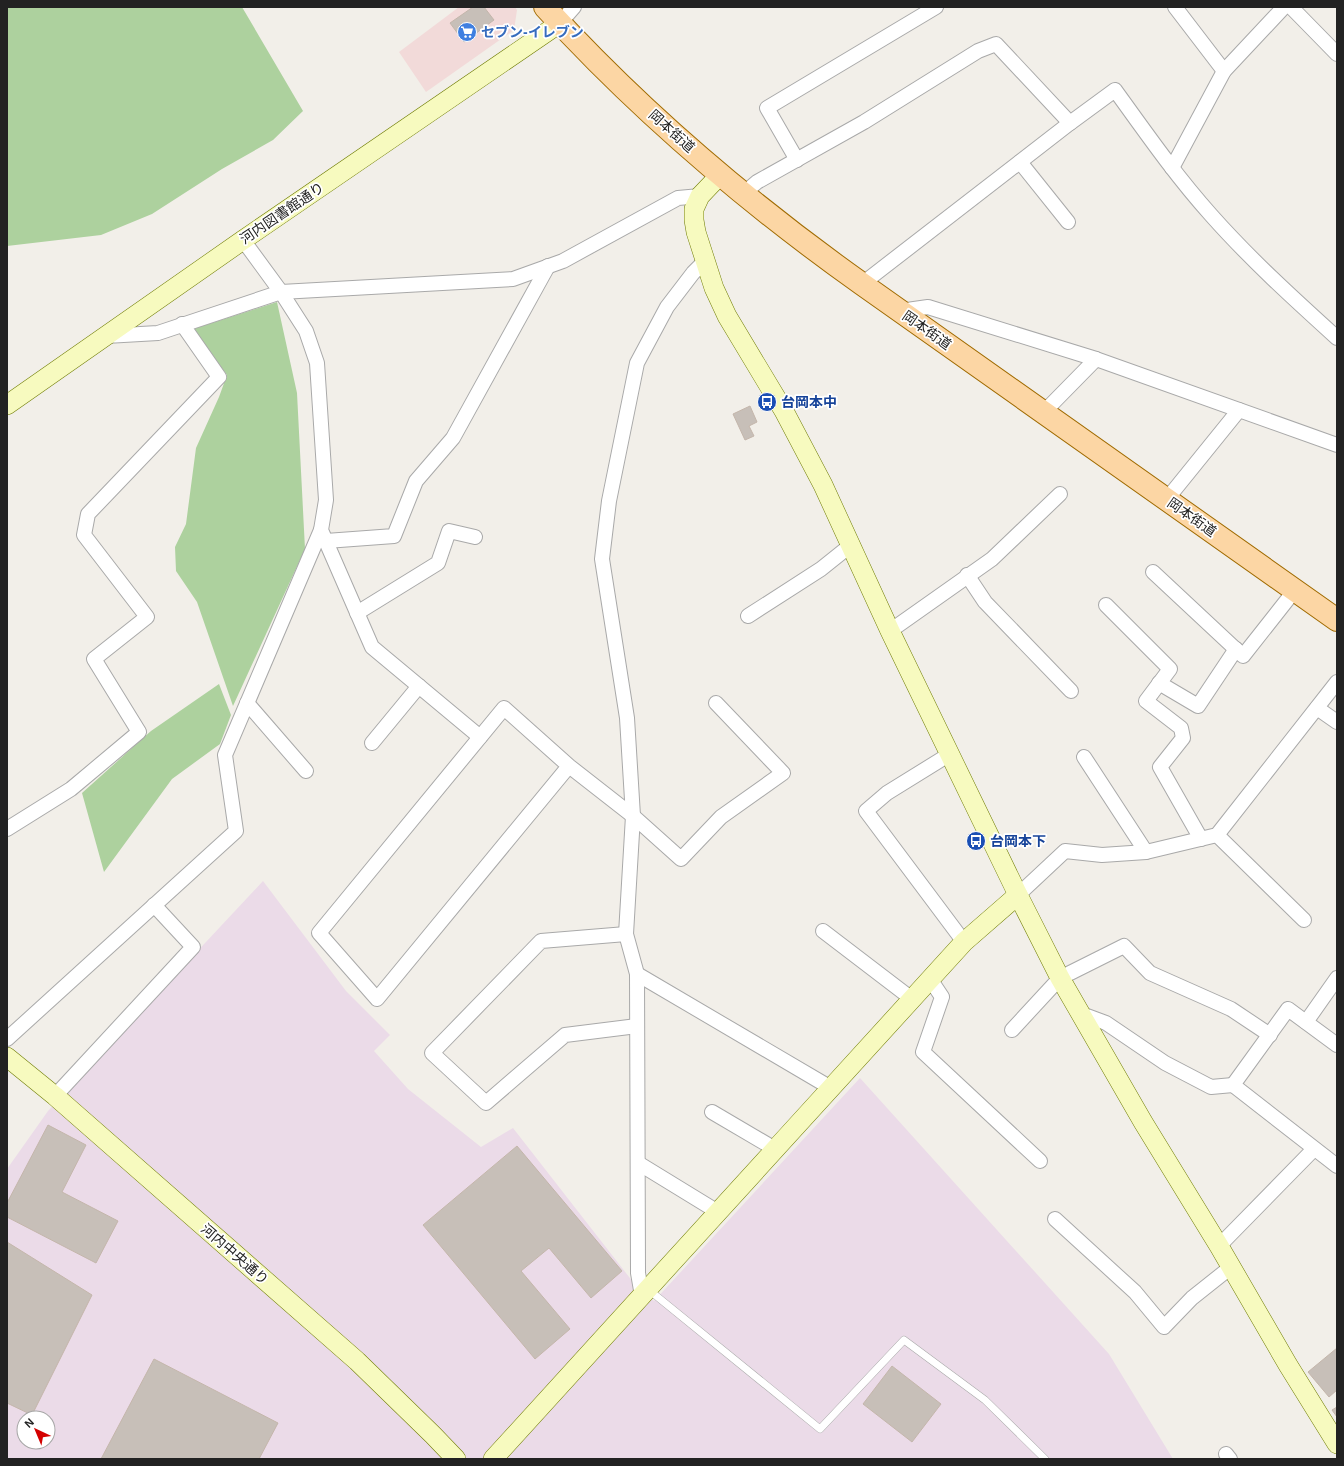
<svg xmlns="http://www.w3.org/2000/svg" width="1344" height="1466" font-family="Helvetica,'Noto Sans JP',sans-serif">
  <style>
    .commercial { fill: #f2dad9 }
    .industrial { fill: #ebdbe8; fill-rule: evenodd }
    .forest { fill: #add19e }
    .building { fill: #c7bfb8; stroke: #c4b6ab }
    .lines { fill: none; stroke-linecap: round; stroke-linejoin: round }
    .lane-casing { stroke: #a9a9a9; stroke-width: 8 }
    .street-casing { stroke: #a9a9a9; stroke-width: 16 }
    .secondary-casing { stroke: #707d05; stroke-width: 20 }
    .primary-casing { stroke: #a06b00; stroke-width: 24 }
    .lane { stroke: #fff; stroke-width: 7 }
    .street { stroke: #fff; stroke-width: 14 }
    .secondary { stroke: #f7fabf; stroke-width: 19 }
    .primary { stroke: #fcd6a4; stroke-width: 22 }
    .labels { text-anchor: middle; stroke-width: 3.5; stroke-linejoin: round; paint-order: stroke }
    .shop-label { font-size: 14px; font-weight: bold; fill: #366cbe; stroke: #fff; text-anchor: start }
    .street-label { font-size: 14px; fill: #222; stroke: #fff }
    .transit-label { font-size: 14px; font-weight: bold; fill: #164399; stroke: #fff; text-anchor: start }
  </style>
  <rect width="100%" height="100%" fill="#f2efe9"/>
  <!-- commercial -->
  <polygon class="commercial" points="459,7 515,7 517,10 514,30 426,92 399,52"/>
  <!-- industrial -->
  <path class="industrial" d="M263,881L346,991L390,1035L374,1051L408,1089L481,1147L513,1128L633,1282L654,1301L860,1078L1109,1354L1173,1459H7V1169L48,1111ZM24,1418H48V1442H24Z"/>
  <!-- forest -->
  <g class="forest">
    <polygon points="7,7 242,7 303,111 273,140 222,169 152,214 101,235 7,246"/>
    <polygon points="277,302 297,393 305,549 233,706 197,602 176,571 175,547 186,524 196,448 219,397 227,375 193,329"/>
    <polygon points="219,684 231,715 220,744 172,779 104,872 82,793 151,731"/>
  </g>
  <!-- building -->
  <g class="building">
    <polygon points="473,7 484,7 494,20 464,42 450,23"/>
    <polygon points="750,406 757,422 749,426 754,436 745,440 733,414"/>
    <polygon points="48,1125 86,1145 62,1192 118,1221 96,1263 7,1217 7,1203"/>
    <polygon points="517,1146 622,1271 591,1298 549,1248 521,1271 570,1329 535,1359 423,1225"/>
    <polygon points="7,1242 92,1295 32,1415 7,1403"/>
    <polygon points="1337,1348 1337,1390 1329,1397 1308,1372"/>
    <polygon points="154,1359 278,1423 259,1459 101,1459"/>
    <polygon points="892,1366 941,1404 912,1442 863,1404"/>
    <polygon points="1337,1407 1337,1417 1332,1410"/>
  </g>
  <g class="lines">
    <defs>
      <polyline id="lane" points="649,1290 820,1429 904,1340 985,1400 1045,1459"/>
      <g id="street">
        <polyline points="1175,7 1224,71"/>
        <polyline points="1291,7 1337,54"/>
        <polyline points="560,23 574,7"/>
        <polyline points="797,160 767,108 936,7"/>
        <polyline points="1020,162 1068,222"/>
        <polyline points="1172,168 1224,71 1284,7"/>
        <path d="M743,194L757,182L864,122L978,51L996,44L1070,123L1115,90C1146,133 1176,176 1211,215C1250,259 1294,299 1337,338"/>
        <polyline points="243,240 281,292 306,331 317,363 326,500 321,530 372,647 480,737"/>
        <polyline points="862,284 1070,123"/>
        <polyline points="900,311 928,307 1096,359 1337,445"/>
        <polyline points="106,336 158,333 281,292 513,279 563,261 678,198 700,196"/>
        <polyline points="1044,412 1096,359"/>
        <polyline points="1167,499 1239,410"/>
        <polyline points="326,541 394,536 416,481 453,438 548,266"/>
        <polyline points="1153,572 1243,656 1295,590"/>
        <polyline points="967,575 985,602 1071,691"/>
        <polyline points="1106,605 1170,669 1146,701 1181,728 1183,738 1160,767 1201,839"/>
        <polyline points="357,613 438,563 449,531 475,537"/>
        <polyline points="748,616 821,569 851,545"/>
        <polyline points="890,631 992,559 1060,494"/>
        <polyline points="1159,683 1198,706 1236,649"/>
        <polyline points="247,703 306,771"/>
        <polyline points="1317,708 1337,722"/>
        <polyline points="372,743 419,686"/>
        <polyline points="950,754 887,793 866,811 964,942"/>
        <polyline points="1084,757 1146,852"/>
        <polyline points="569,766 377,999 319,933 504,708 569,766 633,816 681,859 721,817 783,773 716,703"/>
        <polyline points="7,829 71,789 139,732 94,659 147,617 84,535 88,514 219,377 182,324"/>
        <polyline points="1217,835 1304,920"/>
        <polyline points="1018,895 1065,851 1102,855 1146,852 1217,835 1337,682"/>
        <polyline points="823,931 912,999"/>
        <polyline points="626,934 541,941 432,1053 486,1103 565,1035 637,1026"/>
        <polyline points="637,974 831,1088"/>
        <polyline points="930,979 942,997 923,1052 1040,1161"/>
        <polyline points="1079,1013 1106,1023 1165,1063 1211,1087 1233,1085"/>
        <polyline points="1306,1022 1337,978"/>
        <polyline points="1012,1030 1060,978 1124,946 1150,973 1231,1009 1270,1035"/>
        <polyline points="7,1039 236,831 225,755 321,530"/>
        <polyline points="1337,1045 1288,1009 1233,1085 1337,1166"/>
        <polyline points="55,1096 193,947 154,905"/>
        <polyline points="712,1112 775,1149"/>
        <polyline points="638,1163 718,1212"/>
        <polyline points="1055,1219 1135,1292 1164,1327 1192,1298 1231,1267"/>
        <polyline points="1219,1246 1314,1149"/>
        <polyline points="642,1296 638,1273 637,974 626,934 633,816 627,718 602,559 609,501 637,363 667,307 693,273 705,261"/>
        <polyline points="1226,1454 1230,1459"/>
      </g>
      <g id="secondary">
        <polyline points="720,175 700,196 694,209 694,220 696,232 714,288 727,316 784,411 823,485 890,631 1018,895 1060,978 1143,1122 1219,1246 1288,1365 1337,1444"/>
        <polyline points="7,405 243,240 560,23"/>
        <polyline points="7,1057 55,1096 357,1361 433,1435 456,1459"/>
        <polyline points="493,1459 964,942 1018,895"/>
      </g>
      <path id="primary" d="M545,7C640,111 748,203 862,284L1337,620"/>
    </defs>
    <!-- lane casing -->
    <use href="#lane" class="lane-casing"/>
    <!-- street casing -->
    <use href="#street" class="street-casing"/>
    <!-- secondary casing -->
    <use href="#secondary" class="secondary-casing"/>
    <!-- primary casing -->
    <use href="#primary" class="primary-casing"/>
    <!-- lane -->
    <use href="#lane" class="lane"/>
    <!-- street -->
    <use href="#street" class="street"/>
    <!-- secondary -->
    <use href="#secondary" class="secondary"/>
    <!-- primary -->
    <use href="#primary" class="primary"/>
  </g>
  <!-- icons -->
  <defs>
    <symbol id="supermarket-disc" viewBox="-11 -11 22 22"><circle r="9.5" fill="#3f7fe0" stroke="#fff"/><path d="M-6-5.5h2.5l.6 2H6L4.5 2H-2.5L-4.4-4H-6ZM-1.5 3.2a1.3 1.3 0 1 0 .1 0ZM3 3.2a1.3 1.3 0 1 0 .1 0Z" fill="#fff"/></symbol>
    <symbol id="bus-disc" viewBox="-11 -11 22 22"><circle r="9.5" fill="#1a4fb4" stroke="#fff"/><path d="M-5-6H5V4H4V6H2V4H-2V6H-4V4H-5ZM-3.5-4V0h7V-4ZM-3.5 1.2v1.5H-2V1.2ZM2 1.2v1.5H3.5V1.2Z" fill="#fff"/></symbol>
  </defs>
  <g fill-rule="evenodd">
    <use href="#supermarket-disc" x="456" y="21" width="22" height="22"/>
    <use href="#bus-disc" x="756" y="391" width="22" height="22"/>
    <use href="#bus-disc" x="965" y="830" width="22" height="22"/>
  </g>
  <g class="labels">
    <!-- shop labels -->
    <g class="shop-label">
      <text x="481" y="37">セブン-イレブン</text>
    </g>
    <!-- street labels -->
    <g class="street-label">
      <text transform="translate(672 131) rotate(42)" y="5">岡本街道</text>
      <text transform="translate(282 213) rotate(-34)" y="5">河内図書館通り</text>
      <text transform="translate(927 330) rotate(35)" y="5">岡本街道</text>
      <text transform="translate(1192 517) rotate(35)" y="5">岡本街道</text>
      <text transform="translate(235 1254) rotate(41)" y="5">河内中央通り</text>
    </g>
    <!-- transit labels -->
    <g class="transit-label">
      <text x="781" y="407">台岡本中</text>
      <text x="990" y="846">台岡本下</text>
    </g>
  </g>
  <!-- border -->
  <rect width="1344" height="1466" fill="none" stroke="#222222" stroke-width="16"/>
  <!-- north arrow -->
  <g transform="translate(36 1430) rotate(316)"><circle r="19" fill="#ffffff" stroke="#a7a7a7"/>
  <path d="M0-3L7 15L0 10L-7 15Z" fill="#d40000"/>
  <text y="-6" font-size="11" font-weight="bold" text-anchor="middle" fill="#222222">N</text>
  </g>
</svg>
